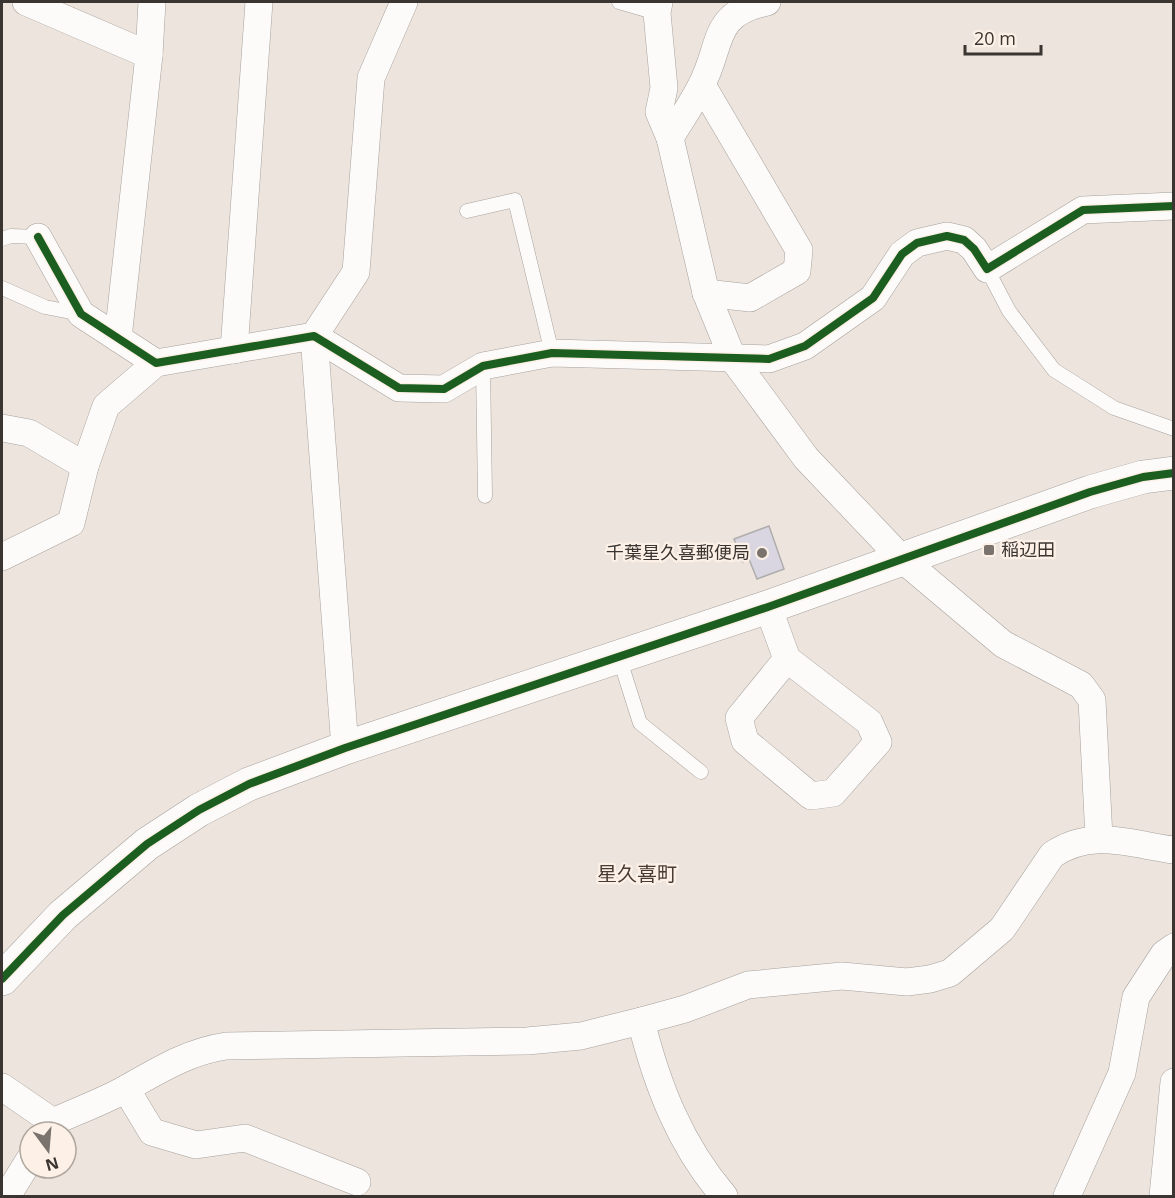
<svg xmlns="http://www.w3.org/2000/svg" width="1175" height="1198" font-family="'Open Sans','Noto Sans JP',sans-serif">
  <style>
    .building { fill: #d9d6e1; stroke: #b0adad; stroke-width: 1.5 }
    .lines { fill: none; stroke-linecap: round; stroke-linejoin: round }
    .service-casing { stroke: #a7a19c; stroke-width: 15 }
    .minor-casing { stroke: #a7a19c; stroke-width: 28 }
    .tertiary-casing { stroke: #a7a19c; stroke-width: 34 }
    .service { stroke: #fcfbfa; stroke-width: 14 }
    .minor { stroke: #fcfbfa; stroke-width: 27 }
    .tertiary { stroke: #fcfbfa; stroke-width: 33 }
    .cycleway-casing { stroke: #fdf1e7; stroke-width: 11 }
    .cycleway { stroke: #1b5e20; stroke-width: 8 }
    .poi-dot { fill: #79726d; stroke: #fdf1e7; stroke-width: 2 }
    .labels { text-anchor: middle; stroke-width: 4.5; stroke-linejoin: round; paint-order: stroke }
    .poi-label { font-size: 18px; fill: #3b3531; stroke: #fdf1e7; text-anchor: start }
    .neighbourhood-label { font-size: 20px; fill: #483c32; stroke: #fdf1e7 }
  </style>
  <rect width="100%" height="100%" fill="#ece4dd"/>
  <!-- building -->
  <polygon class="building" points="769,526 784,569 757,579 749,559 743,562 734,539"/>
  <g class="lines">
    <defs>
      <g id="service">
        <polyline points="619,2 657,13"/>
        <polyline points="467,211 515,200 552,353"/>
        <polyline points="2,239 11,236 38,237"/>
        <polyline points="987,269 1009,311 1054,370 1114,408 1174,429"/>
        <polyline points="2,288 45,307 81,314"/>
        <polyline points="483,366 485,496"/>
        <polyline points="619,657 640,723 701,772"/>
      </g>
      <g id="minor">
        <polyline points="26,2 149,55"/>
        <polyline points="659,2 657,13 664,88 659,112 670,138"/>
        <path d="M767,2C710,14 723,45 701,86C692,104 680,121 670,138L706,293L733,359L806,458L902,559L1003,644L1081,685L1092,700L1099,838"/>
        <polyline points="702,85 799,250 797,271 750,298 706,293"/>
        <polyline points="38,237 81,314 156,363 314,336 399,388 444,389 483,366 552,353 769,359 805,346 873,298 902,254 917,243 947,236 964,240 974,249 987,269 1083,210 1174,206"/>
        <polyline points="118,338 149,55 152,2"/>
        <polyline points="234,350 259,2"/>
        <polyline points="2,428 29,433 85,466"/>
        <polyline points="2,557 71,523 85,466 106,406 156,363"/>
        <polyline points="768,607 787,659 869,722 878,742 833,793 811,796 745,741 739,718 787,659"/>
        <polyline points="345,748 314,336 356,272 371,78 404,2"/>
        <path d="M641,1021C657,1085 680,1145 724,1196"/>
        <polyline points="2,1087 53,1122"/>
        <polyline points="126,1089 152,1132 196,1145 245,1138 357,1182"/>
        <path d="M47,1132L53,1122C75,1112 99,1103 120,1092C156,1072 186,1052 226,1046L527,1041L581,1036L641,1021L685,1009L748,985L842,976L907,982L930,979L950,973L1002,929L1052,855C1092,828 1129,844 1174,850"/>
        <polyline points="7,1196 30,1159"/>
        <polyline points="1067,1196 1122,1073 1136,997 1164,954 1174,947"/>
        <polyline points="1163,1196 1174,1082"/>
      </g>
      <polyline id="tertiary" points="2,979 63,915 147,844 199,810 249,784 345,748 768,607 1090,492 1143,477 1174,473"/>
    </defs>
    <!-- service casing -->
    <use href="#service" class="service-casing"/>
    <!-- minor casing -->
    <use href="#minor" class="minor-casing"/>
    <!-- tertiary casing -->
    <use href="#tertiary" class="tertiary-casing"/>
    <!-- service -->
    <use href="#service" class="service"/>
    <!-- minor -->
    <use href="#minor" class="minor"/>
    <!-- tertiary -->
    <use href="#tertiary" class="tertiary"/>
    <defs>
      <g id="cycleway">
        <polyline points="38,237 81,314 156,363 314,336 399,388 444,389 483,366 552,353 769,359 805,346 873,298 902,254 917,243 947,236 964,240 974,249 987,269 1083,210 1174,206"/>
        <polyline points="2,979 63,915 147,844 199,810 249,784 345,748 768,607 1090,492 1143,477 1174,473"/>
      </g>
    </defs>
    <!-- cycleway casing -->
    <use href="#cycleway" class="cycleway-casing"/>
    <!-- cycleway -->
    <use href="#cycleway" class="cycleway"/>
  </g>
  <!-- markers -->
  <g class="poi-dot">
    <rect x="983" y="544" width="12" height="12" rx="3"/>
    <circle cx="762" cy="553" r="6"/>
  </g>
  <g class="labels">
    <!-- poi labels -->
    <g class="poi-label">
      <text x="1001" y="556">稲辺田</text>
      <text x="750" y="559" text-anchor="end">千葉星久喜郵便局</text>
    </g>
    <!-- neighbourhood labels -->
    <g class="neighbourhood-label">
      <text x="637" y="881">星久喜町</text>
    </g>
  </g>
  <!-- border -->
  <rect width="1175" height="1198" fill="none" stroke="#3b3531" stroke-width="6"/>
  <!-- north arrow -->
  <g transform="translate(48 1150) rotate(164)"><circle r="28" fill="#fdf1e7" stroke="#afa69e" stroke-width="1.5"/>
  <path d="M0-4.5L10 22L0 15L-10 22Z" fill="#79726d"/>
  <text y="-9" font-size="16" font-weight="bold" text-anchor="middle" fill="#3b3531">N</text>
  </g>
  <!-- scale -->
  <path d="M965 45v9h76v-9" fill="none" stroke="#3b3531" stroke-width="3"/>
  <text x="974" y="45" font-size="18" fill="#3b3531" stroke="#fdf1e7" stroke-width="4.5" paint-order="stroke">20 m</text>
</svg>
